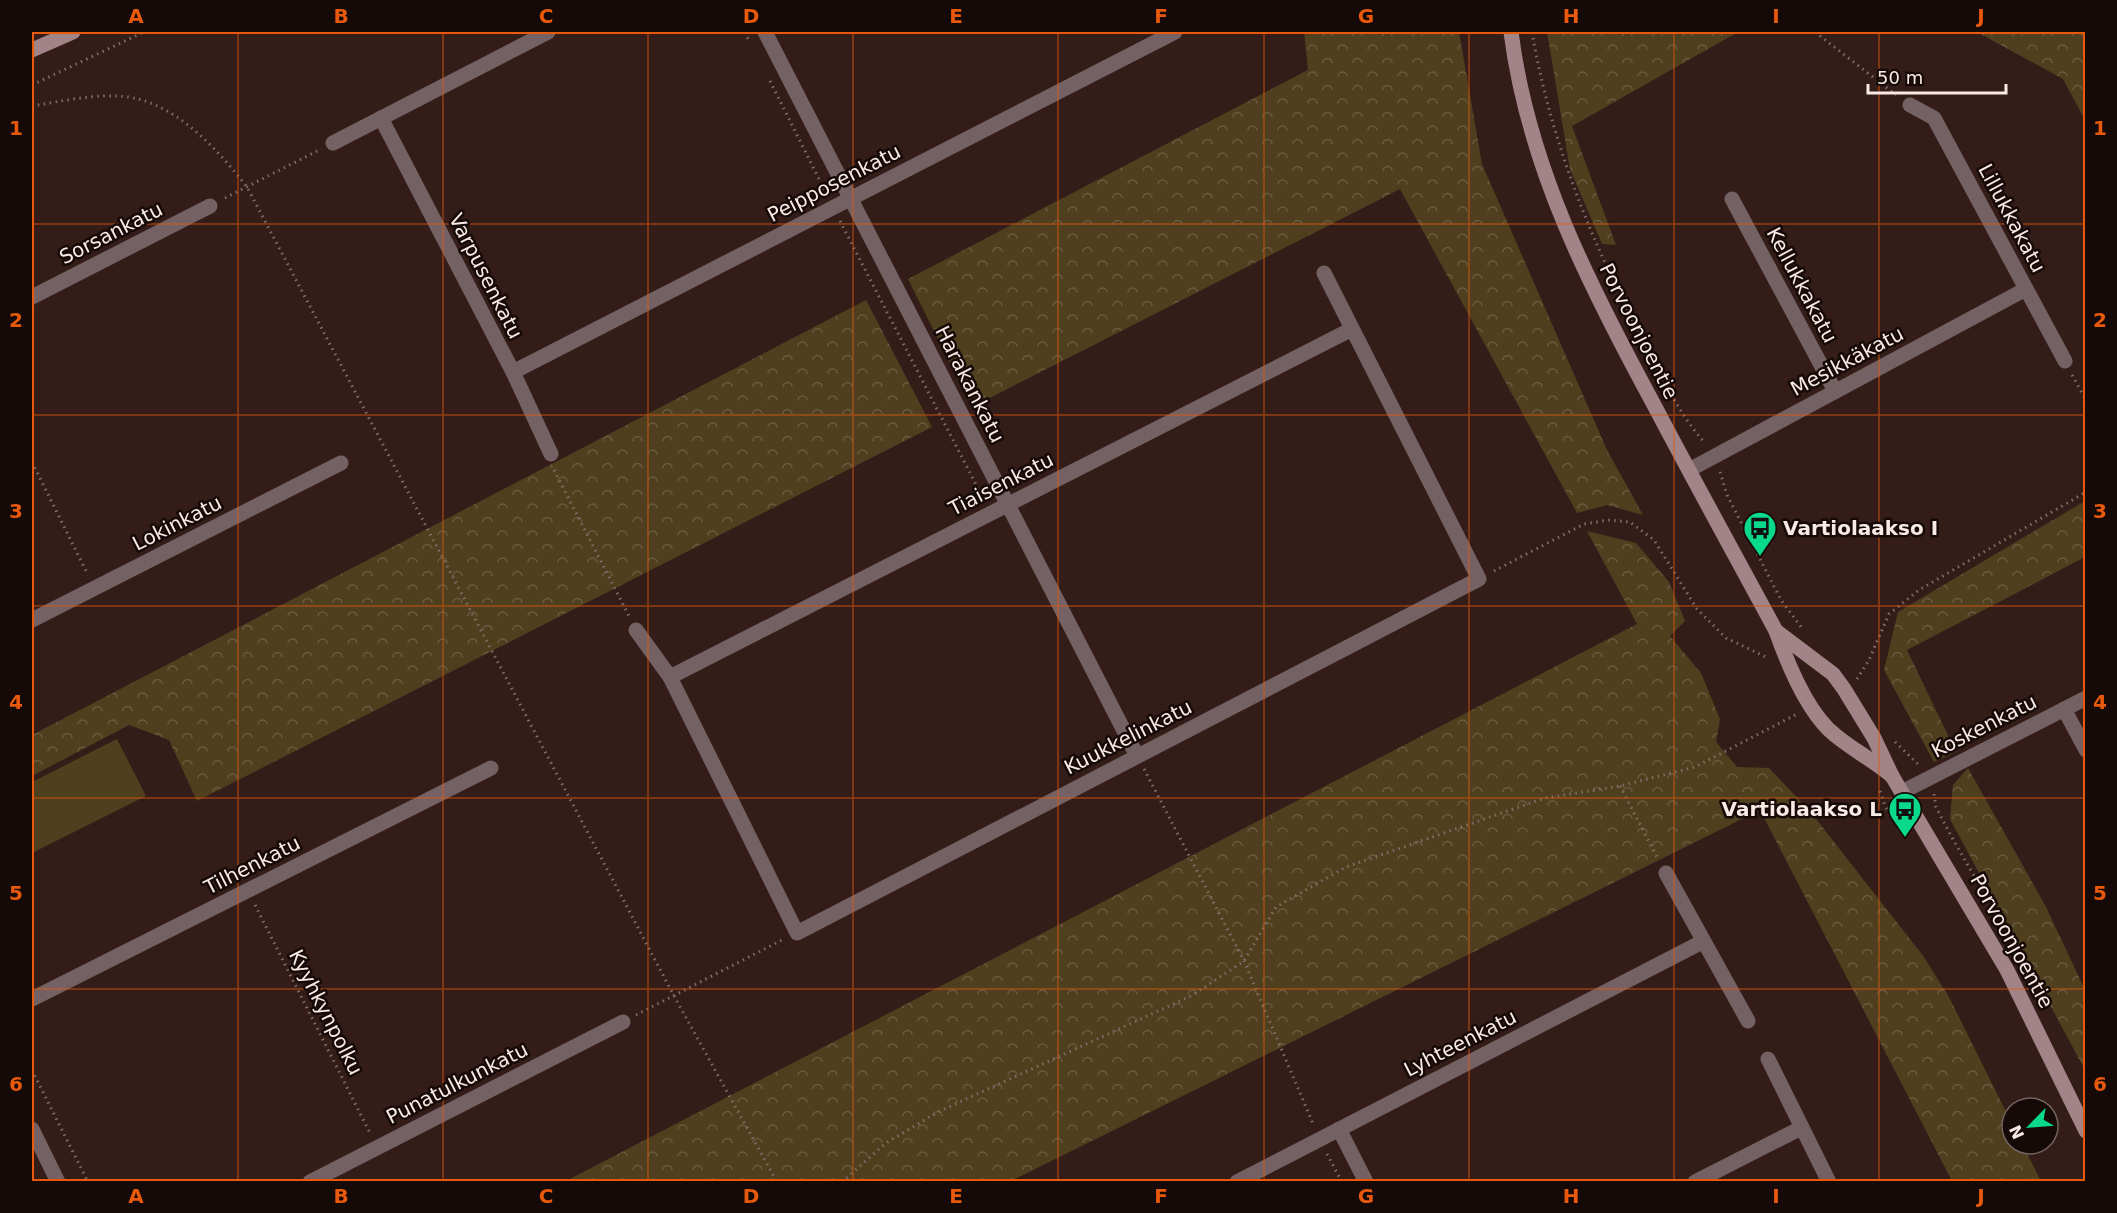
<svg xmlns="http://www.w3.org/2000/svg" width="2117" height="1213" font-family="'DejaVu Sans',sans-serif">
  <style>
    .forest { fill: url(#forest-crowns) }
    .pitch { fill: #4f3f1e }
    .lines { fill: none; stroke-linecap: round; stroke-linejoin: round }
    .path { stroke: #826e69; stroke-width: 3; stroke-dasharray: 1.5 4.5; stroke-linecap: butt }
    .street { stroke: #746164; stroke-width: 15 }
    .secondary { stroke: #a18388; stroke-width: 15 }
    .grid { fill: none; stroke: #e8590c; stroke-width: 1.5; stroke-opacity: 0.55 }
    .labels { text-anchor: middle; stroke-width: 5; stroke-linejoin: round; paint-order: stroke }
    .street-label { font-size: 20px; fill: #faeae6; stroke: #150a08 }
    .poi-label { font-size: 20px; font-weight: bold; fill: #faeae6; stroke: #150a08; text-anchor: start }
    .neatline { fill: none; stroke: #e8590c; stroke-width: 2 }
    .grid-label { font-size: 20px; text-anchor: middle; font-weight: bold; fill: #e8590c }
  </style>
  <defs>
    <pattern id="forest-crowns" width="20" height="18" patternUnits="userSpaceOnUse" patternTransform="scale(1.5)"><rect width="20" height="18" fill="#4f3f1e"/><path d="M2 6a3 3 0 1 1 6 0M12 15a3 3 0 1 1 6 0" fill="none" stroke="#695b3f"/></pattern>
  </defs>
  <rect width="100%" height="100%" fill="#341d18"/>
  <!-- forest -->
  <g class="forest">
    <polygon points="1304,32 1459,32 1482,164 1607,450 1643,515 1607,505 1577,513 1400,189 972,407 908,279 1308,70"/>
    <polygon points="1547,32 1738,32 1572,126 1616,245 1602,244 1570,169"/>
    <polygon points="1977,32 2085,33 2085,120 2063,79"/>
    <polygon points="866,300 932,427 197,801 169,740 129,725 32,776 32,735"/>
    <polygon points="2085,501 2085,557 1907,650 1956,752 1934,762 1884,670 1898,612"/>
    <polygon points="1587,531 1636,543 1669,582 1685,621 1670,636 1701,673 1720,719 1716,742 1737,767 1769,768 1809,810 1924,957 1950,999 2012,1124 2012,1144 2022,1144 2041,1181 1952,1181 1760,810 1011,1181 566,1181 1637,624"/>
    <polygon points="1968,768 2046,907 2085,990 2085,1070 1950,819 1953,785"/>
  </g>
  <!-- pitch -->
  <polygon class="pitch" points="117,739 146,796 32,853 32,782"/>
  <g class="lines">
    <!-- path -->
    <g class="path">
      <polyline points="745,32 749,41"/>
      <path d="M1532,32C1551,142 1590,238 1641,337C1660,374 1677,411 1704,442"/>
      <polyline points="1815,32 1896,95"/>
      <polyline points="770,81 826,193"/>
      <polyline points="32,85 144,32"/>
      <path d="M32,106C62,101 97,93 128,97C177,104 218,150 247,187L674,996L777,1182"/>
      <polyline points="225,198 321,149"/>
      <polyline points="840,221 984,500"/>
      <polyline points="2072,375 2086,400"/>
      <polyline points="32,462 88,575"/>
      <polyline points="554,470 629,616"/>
      <polyline points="1720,472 1727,495 1781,600 1801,627"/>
      <polyline points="1494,571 1584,524 1608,520 1630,522 1654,540 1697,609 1726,638 1768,658"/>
      <polyline points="1857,679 1869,660 1889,614 1919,590 2086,492"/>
      <polyline points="1895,742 1918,764"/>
      <polyline points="1144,769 1244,961 1314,1126"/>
      <polyline points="1620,786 1658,859"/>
      <polyline points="1880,791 1885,806 1905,838"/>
      <polyline points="1934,794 1936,807 1950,834 2016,949"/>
      <polyline points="255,905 371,1135"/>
      <polyline points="636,1015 782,940"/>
      <polyline points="32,1070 88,1182"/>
      <polyline points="1327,1154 1342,1182"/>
      <polyline points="842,1182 886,1143 938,1112 1191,996 1244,961 1276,907 1346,867 1545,798 1620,786 1695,767 1797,714"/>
    </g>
    <!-- street -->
    <g class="street">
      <polyline points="765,32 1137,756"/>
      <polyline points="1910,105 1934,118 2065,361"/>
      <polyline points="381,118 513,372 551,454"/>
      <polyline points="333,143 548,32"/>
      <polyline points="1732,199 1835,391"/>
      <polyline points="32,297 210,206"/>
      <polyline points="513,372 1175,32"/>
      <polyline points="1689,470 2026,289"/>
      <polyline points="32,620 341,463"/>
      <polyline points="636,630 670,677 797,933 1479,579 1324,273"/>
      <polyline points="670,677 1352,329"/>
      <polyline points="2064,709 2086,750"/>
      <polyline points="1902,792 2086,698"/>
      <polyline points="1666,873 1748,1021"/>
      <polyline points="32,999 491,768"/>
      <polyline points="1768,1059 1829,1182"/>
      <polyline points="32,1129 58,1182"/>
      <polyline points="1339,1129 1366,1182"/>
      <polyline points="310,1182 623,1022"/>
      <polyline points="1237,1182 1702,942"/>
      <polyline points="1695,1182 1801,1128"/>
    </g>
    <!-- secondary -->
    <g class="secondary">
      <path d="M1511,32C1528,166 1589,285 1653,403C1693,479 1735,555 1776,631C1787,662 1808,714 1835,735C1853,750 1873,760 1892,776"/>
      <polyline points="32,50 73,32"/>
      <polyline points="1776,631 1833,674 1844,689 1874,738 1892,776 2007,970 2086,1131"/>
    </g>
  </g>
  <!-- grid -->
  <path class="grid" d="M238,32V1182M443,32V1182M648,32V1182M853,32V1182M1058,32V1182M1264,32V1182M1469,32V1182M1674,32V1182M1879,32V1182M32,224H2086M32,415H2086M32,606H2086M32,798H2086M32,989H2086"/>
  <!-- icons -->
  <defs>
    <symbol id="bus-pin" viewBox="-11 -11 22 30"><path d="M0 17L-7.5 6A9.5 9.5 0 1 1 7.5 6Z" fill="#08d98b" stroke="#150a08"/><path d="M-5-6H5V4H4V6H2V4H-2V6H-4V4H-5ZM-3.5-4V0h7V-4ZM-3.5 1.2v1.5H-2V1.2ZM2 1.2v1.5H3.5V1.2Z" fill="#111"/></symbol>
  </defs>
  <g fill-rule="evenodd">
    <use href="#bus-pin" x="1741" y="509" width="38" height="52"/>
    <use href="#bus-pin" x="1886" y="790" width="38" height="52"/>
  </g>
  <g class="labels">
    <!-- street labels -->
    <g class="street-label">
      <text transform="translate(834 183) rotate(-27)" y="7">Peipposenkatu</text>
      <text transform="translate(2012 218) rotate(62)" y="7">Lillukkakatu</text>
      <text transform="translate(111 233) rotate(-27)" y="7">Sorsankatu</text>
      <text transform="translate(486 276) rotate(63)" y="7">Varpusenkatu</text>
      <text transform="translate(1802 285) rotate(62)" y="7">Kellukkakatu</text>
      <text transform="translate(1639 331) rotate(63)" y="7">Porvoonjoentie</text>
      <text transform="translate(1847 361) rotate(-28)" y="7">Mesikkäkatu</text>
      <text transform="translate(970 384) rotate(63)" y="7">Harakankatu</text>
      <text transform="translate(1001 484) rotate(-27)" y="7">Tiaisenkatu</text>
      <text transform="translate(177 523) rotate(-27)" y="7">Lokinkatu</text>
      <text transform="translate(1984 726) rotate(-27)" y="7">Koskenkatu</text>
      <text transform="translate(1128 737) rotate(-27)" y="7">Kuukkelinkatu</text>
      <text transform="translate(252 865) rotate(-27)" y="7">Tilhenkatu</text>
      <text transform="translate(2012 941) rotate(61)" y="7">Porvoonjoentie</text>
      <text transform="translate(326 1012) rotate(63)" y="7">Kyyhkynpolku</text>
      <text transform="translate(1460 1043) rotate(-27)" y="7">Lyhteenkatu</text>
      <text transform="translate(457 1083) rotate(-27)" y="7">Punatulkunkatu</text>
    </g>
    <!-- poi labels -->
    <g class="poi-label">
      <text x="1783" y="535">Vartiolaakso I</text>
      <text x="1882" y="816" text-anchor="end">Vartiolaakso L</text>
    </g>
  </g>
  <!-- border -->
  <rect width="2117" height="1213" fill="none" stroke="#150a08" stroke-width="66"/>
  <!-- north arrow -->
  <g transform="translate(2030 1126) rotate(245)"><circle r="28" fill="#150a08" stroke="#716461" stroke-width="1.5"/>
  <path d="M0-4.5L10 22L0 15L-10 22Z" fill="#08d98b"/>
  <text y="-9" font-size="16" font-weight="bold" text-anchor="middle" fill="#faeae6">N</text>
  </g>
  <!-- scale -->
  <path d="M1868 84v9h138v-9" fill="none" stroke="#faeae6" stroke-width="3"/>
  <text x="1877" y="84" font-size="18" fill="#faeae6" stroke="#150a08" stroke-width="4.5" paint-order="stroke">50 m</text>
  <rect x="33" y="33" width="2051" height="1147" class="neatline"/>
  <g class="grid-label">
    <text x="136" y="23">A</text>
    <text x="341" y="23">B</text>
    <text x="546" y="23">C</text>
    <text x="751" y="23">D</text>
    <text x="956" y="23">E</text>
    <text x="1161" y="23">F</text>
    <text x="1366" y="23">G</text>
    <text x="1571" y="23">H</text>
    <text x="1776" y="23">I</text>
    <text x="1981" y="23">J</text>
    <text x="16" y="135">1</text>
    <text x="2100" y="135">1</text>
    <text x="16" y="327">2</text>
    <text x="2100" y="327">2</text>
    <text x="16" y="518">3</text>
    <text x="2100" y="518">3</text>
    <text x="16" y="709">4</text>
    <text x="2100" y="709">4</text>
    <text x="16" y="900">5</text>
    <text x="2100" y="900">5</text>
    <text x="16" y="1091">6</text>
    <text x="2100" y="1091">6</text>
    <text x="136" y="1203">A</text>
    <text x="341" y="1203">B</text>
    <text x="546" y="1203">C</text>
    <text x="751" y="1203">D</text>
    <text x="956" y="1203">E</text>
    <text x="1161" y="1203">F</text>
    <text x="1366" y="1203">G</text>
    <text x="1571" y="1203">H</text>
    <text x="1776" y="1203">I</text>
    <text x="1981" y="1203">J</text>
  </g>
</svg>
